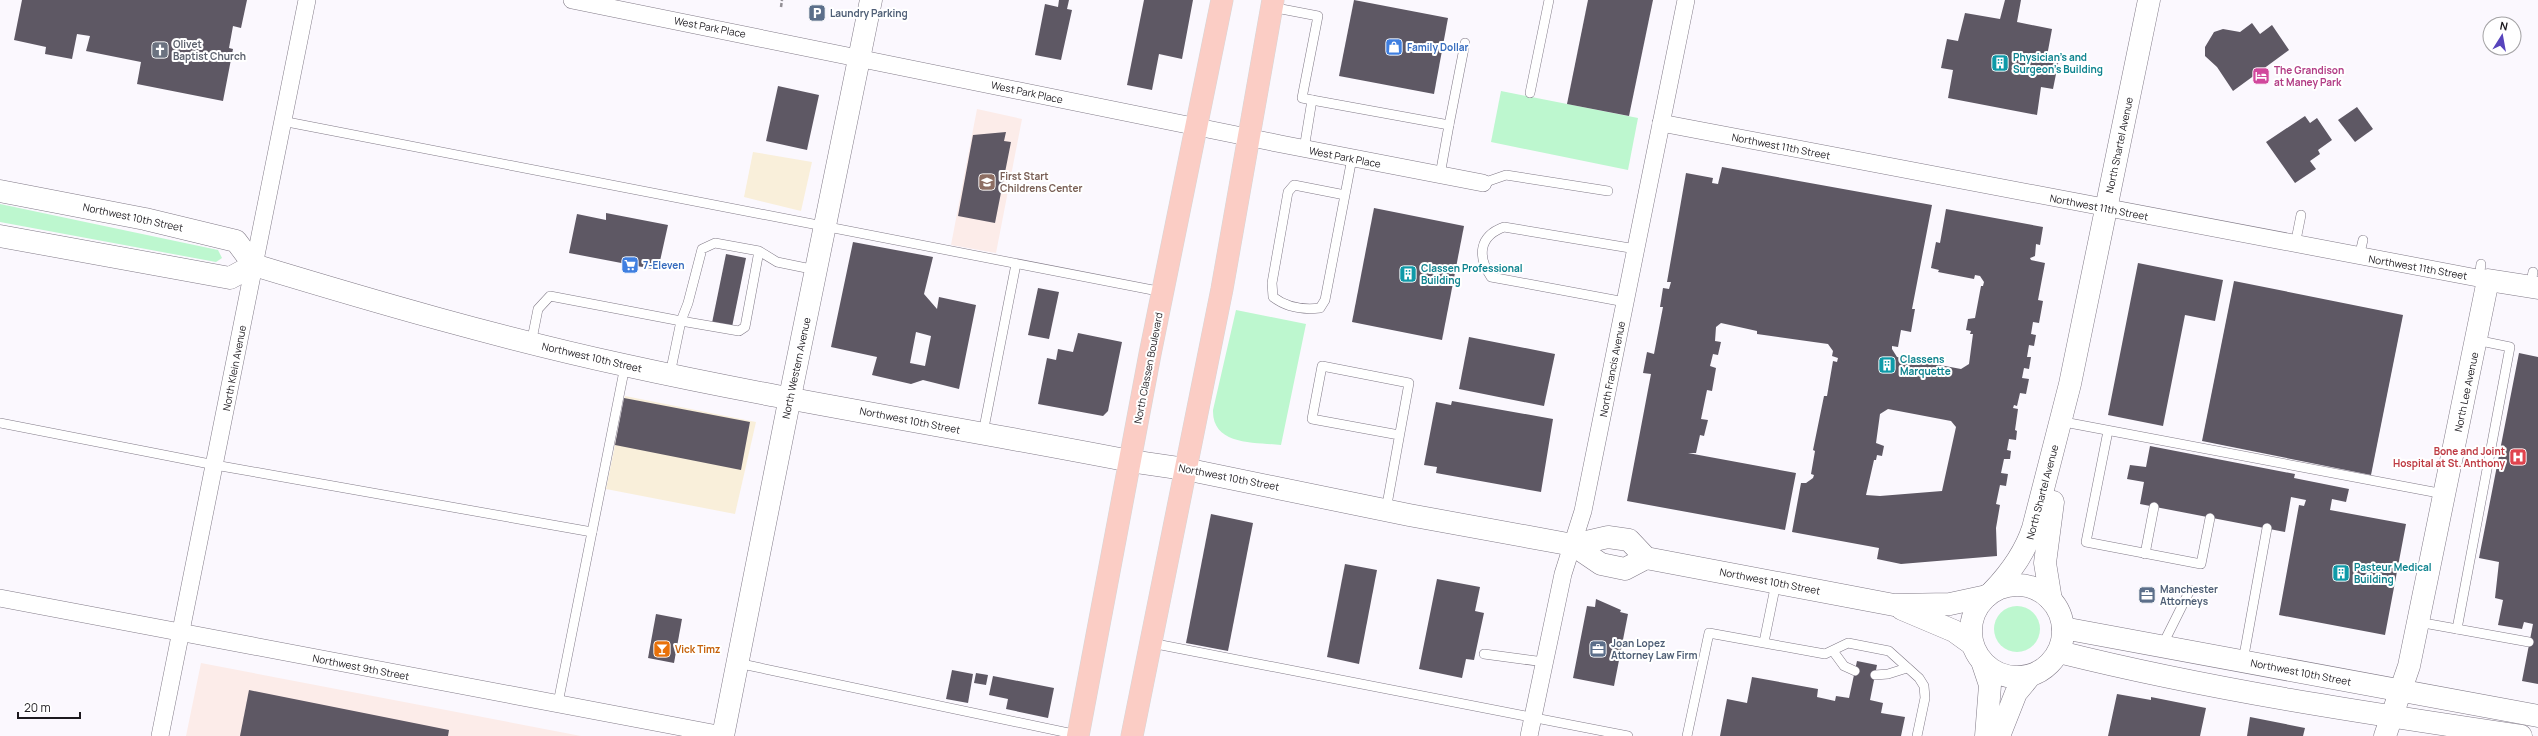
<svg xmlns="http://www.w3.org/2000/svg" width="2538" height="736" font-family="Manrope,sans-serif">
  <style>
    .industrial { fill: #f9efda }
    .education { fill: #fcece9 }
    .green { fill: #bdf7cf }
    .building { fill: #5e5864; fill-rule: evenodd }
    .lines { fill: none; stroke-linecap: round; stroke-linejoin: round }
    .service-casing { stroke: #817a87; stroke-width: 10 }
    .minor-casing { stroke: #817a87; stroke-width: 18 }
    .tertiary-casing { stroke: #817a87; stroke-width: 23 }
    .secondary-casing { stroke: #817a87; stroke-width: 23 }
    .primary-casing { stroke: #d6d6d6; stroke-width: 23 }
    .path { stroke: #928f95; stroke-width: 2.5; stroke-dasharray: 4 2; stroke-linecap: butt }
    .service { stroke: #fff; stroke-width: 9 }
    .minor { stroke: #fff; stroke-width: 17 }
    .tertiary { stroke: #fff; stroke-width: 22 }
    .secondary { stroke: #fff; stroke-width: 22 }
    .primary { stroke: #fbcdc5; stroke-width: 22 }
    .labels { text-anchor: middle; stroke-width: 4; stroke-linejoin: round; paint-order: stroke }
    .service-label { font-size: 10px; font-weight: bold; fill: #4e5e75; stroke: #fff; text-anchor: start }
    .street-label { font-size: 10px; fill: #1c191e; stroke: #fff }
    .worship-label { font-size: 10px; font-weight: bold; fill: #5b616d; stroke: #fff; text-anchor: start }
    .shop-label { font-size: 10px; font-weight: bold; fill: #366cbe; stroke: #fff; text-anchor: start }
    .culture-label { font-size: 10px; font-weight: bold; fill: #0d838f; stroke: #fff; text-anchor: start }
    .hotel-label { font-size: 10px; font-weight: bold; fill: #b23c85; stroke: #fff; text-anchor: start }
    .education-label { font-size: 10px; font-weight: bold; fill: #785e54; stroke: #fff; text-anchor: start }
    .health-label { font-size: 10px; font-weight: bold; fill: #be3a42; stroke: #fff; text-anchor: end }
    .food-label { font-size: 10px; font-weight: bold; fill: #c56008; stroke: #fff; text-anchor: start }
  </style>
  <rect width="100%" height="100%" fill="#fbf8fe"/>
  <!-- industrial -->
  <g class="industrial">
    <polygon points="753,152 812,162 801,211 744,197"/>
    <polygon points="625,396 756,422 735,514 606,489"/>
  </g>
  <!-- education -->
  <g class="education">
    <polygon points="977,109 1022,119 996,253 951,245"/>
    <polygon points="201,663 581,736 186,736"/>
  </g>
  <!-- green -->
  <g class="green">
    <polygon points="1501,91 1638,118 1628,170 1491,142"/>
    <polygon points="0,204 218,250 222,258 216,262 0,222"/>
    <path d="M1236,310L1306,324L1281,445C1256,442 1212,446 1213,410Z"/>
    <circle cx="2017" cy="629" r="23"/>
  </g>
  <!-- building -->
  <g class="building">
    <polygon points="22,0 247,0 241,28 233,26 229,48 233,49 223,101 137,84 141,62 86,51 90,36 77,34 72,59 45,54 46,47 14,40"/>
    <polygon points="1059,0 1069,0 1067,9 1072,10 1061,60 1035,55 1045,4 1058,7"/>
    <polygon points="1144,0 1193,0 1182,59 1159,54 1152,90 1127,85"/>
    <polygon points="1354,0 1448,18 1434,94 1339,76"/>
    <polygon points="1588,0 1653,0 1629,116 1567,104"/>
    <polygon points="2005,0 2021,0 2017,22 2052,29 2047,56 2059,59 2053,89 2041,87 2037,115 1948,98 1953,70 1941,68 1947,39 1958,41 1965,13 2000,19"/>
    <polygon points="2252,23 2260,34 2272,25 2289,50 2233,91 2217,67 2205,56 2205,47 2214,32 2223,29 2240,32"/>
    <polygon points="778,86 819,95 807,150 766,141"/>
    <polygon points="2357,107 2373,129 2355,142 2338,120"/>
    <polygon points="2305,116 2310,123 2317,118 2332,140 2318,150 2320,154 2310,161 2316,169 2295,183 2266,142"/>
    <polygon points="1006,132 1004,141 1011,142 995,223 958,216 973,135"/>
    <path d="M1722,167L1932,205L1912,309H1915L1911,332L1901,330L1898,347L1892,346V349L1897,357L1961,369L1969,364L1973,334H1970L1971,331L1966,330L1968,319L1975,318L1981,286H1983L1984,282L1980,276L1975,275L1974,279L1938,272L1939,270L1931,268L1936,242L1940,243L1946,209L2043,227L2040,245L2036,244L2035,256L2030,258L2031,260L2045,263L2038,300L2043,301L2039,323L2033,322L2031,334L2036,335L2034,346L2029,345L2027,357H2031L2029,369L2024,368L2022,378L2029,379L2026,394L2020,393L2017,406L2014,405L2013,408L2018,409L2015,430L2017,431L2016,440L2009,439L2007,450L2011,451L2010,459H2004L2001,473L2008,474L2006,486L2000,485L1996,504L2000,505L1996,528L1997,556L1901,564L1877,559L1879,548L1792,532L1801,483H1806L1813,478L1814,475L1811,474L1815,451L1813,450L1824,396H1827L1833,361L1837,362L1838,358L1832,356L1833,351L1828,344L1757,334V331L1721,323L1716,327L1715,341L1721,342L1718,355L1713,354L1710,366L1716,368L1712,391L1707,390L1701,419L1708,420L1704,436L1700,435L1696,453H1688L1796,473L1785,530L1627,501L1651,374L1643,373L1647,352L1654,354L1663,307H1660L1663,288L1669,289L1671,282H1667L1686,173L1713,178L1712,183L1718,184ZM1888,409L1951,421L1956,427L1942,491L1880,496L1866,495L1874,460H1876L1877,455L1882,456L1884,446L1876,443L1880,414Z"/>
    <polygon points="1374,208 1464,226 1442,340 1352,322"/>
    <polygon points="606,213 668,225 658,270 569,253 577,214 606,220"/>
    <path d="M853,242L933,257L924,294L937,309L939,297L976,305L959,389L923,380L911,384L872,375L877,357L831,347ZM916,332L931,336L925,366L910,363Z"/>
    <polygon points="726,254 746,258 732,327 712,323"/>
    <polygon points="2138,263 2223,280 2215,321 2185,315 2163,426 2108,415"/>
    <polygon points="2234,281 2403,315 2371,475 2202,441"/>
    <polygon points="1038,288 1059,292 1049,339 1028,335"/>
    <polygon points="1078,333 1122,342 1108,411 1103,416 1038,404 1047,358 1056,360 1058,349 1073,352"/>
    <polygon points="1469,337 1555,354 1544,406 1459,389"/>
    <polygon points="2519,353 2538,357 2538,684 2522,681 2533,624 2524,622 2522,629 2498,625 2503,600 2495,598 2499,562 2479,558"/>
    <polygon points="624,398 750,422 741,470 615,445"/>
    <polygon points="1452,401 1553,419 1541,492 1436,473 1437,467 1424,465 1436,402 1451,405"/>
    <polygon points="2150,446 2295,474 2294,478 2349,489 2346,502 2332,499 2330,510 2406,524 2385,635 2279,615 2299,505 2304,506 2306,500 2291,497 2285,532 2140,504 2144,482 2127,479 2130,465 2146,467"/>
    <polygon points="1211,514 1253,523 1228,651 1186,643"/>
    <polygon points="1345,564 1377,570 1359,664 1327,657"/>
    <polygon points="1437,579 1480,587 1475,611 1484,613 1474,660 1466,659 1462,678 1419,669"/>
    <polygon points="1596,599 1621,610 1620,612 1628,614 1614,686 1573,678 1587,606 1595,607"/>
    <polygon points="656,614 682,619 674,663 648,658"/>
    <polygon points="1857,661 1877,665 1870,700 1883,703 1881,713 1905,717 1901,736 1720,736 1727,699 1747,703 1752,677 1818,689 1817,697 1835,701 1836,696 1849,698"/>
    <polygon points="952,670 973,674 968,703 946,699"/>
    <polygon points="976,673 988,675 986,685 974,683"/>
    <polygon points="993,676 1054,688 1048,718 1006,709 1008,699 989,695"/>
    <polygon points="249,690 449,730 448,736 240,736"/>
    <polygon points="2117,694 2151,700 2151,697 2206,708 2200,736 2108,736"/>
    <polygon points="2250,717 2305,728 2303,736 2247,736"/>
  </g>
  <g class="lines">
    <defs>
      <g id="service">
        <polyline points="1271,7 1318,16 1302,98 1312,100 1449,125 1465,43"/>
        <polyline points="1530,93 1549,0"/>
        <polyline points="282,121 1163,292"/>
        <polyline points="1304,149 1312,100"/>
        <polyline points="1440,175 1449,125"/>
        <polyline points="1483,183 1506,175 1608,191"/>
        <path d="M1345,195L1325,300L1320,308C1303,310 1286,307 1273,297L1272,283L1288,192L1294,185L1345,195L1352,158"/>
        <polyline points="2295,245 2301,215"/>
        <polyline points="759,251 745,327 739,331 681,321 688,303 702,249 715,243 759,251 777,262 816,270"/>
        <polyline points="2359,257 2363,240"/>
        <polyline points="2479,278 2481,264"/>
        <polyline points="2530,287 2533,272"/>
        <path d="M1625,302L1491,277C1477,256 1479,236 1504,227L1636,249"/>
        <polyline points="531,344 538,309 550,296 681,321 670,374"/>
        <polyline points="2064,422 2444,494"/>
        <polyline points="0,423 215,465 592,532"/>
        <polyline points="2108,431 2086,542 2201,564 2210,518"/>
        <polyline points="983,433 1016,264"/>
        <polyline points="1386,510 1409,383 1322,366 1312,419 1399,435"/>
        <polyline points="2145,554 2154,507"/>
        <polyline points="2418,622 2457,629 2510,347 2476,340"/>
        <polyline points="2457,629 2529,642"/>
        <polyline points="1764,642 1776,583"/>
        <polyline points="1151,643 1628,736"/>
        <polyline points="2162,646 2190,590"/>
        <polyline points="1833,651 1844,666 1855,671"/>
        <polyline points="1484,654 1544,662"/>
        <polyline points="2243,661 2267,528"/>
        <polyline points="737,663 1078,735"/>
        <polyline points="1875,675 1888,674 1907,668"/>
        <polyline points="558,703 625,366"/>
        <polyline points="1687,736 1709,633 1825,654 1848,643 1889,651 1919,678 1924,686 1925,698 1917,736"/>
      </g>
      <g id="minor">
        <polyline points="572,0 1281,144 1483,183"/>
        <polyline points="1661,123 2488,280"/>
        <polyline points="0,598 723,735"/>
        <polyline points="160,736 307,0"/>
        <polyline points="1529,736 1563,574 1583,511 1686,0"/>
      </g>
      <g id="tertiary">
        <polyline points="790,397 871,0"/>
        <polyline points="1185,469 1409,515 1573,545 1601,564 1625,569 1646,558"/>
        <polyline points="1573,545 1608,537 1629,540 1646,558 1894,605 1950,604 1987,596"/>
        <circle cx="2017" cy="631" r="46"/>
        <path d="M1993,591C2011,572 2025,553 2033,528L2070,384L2149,0"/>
        <polyline points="2051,600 2045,563 2053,502"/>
        <polyline points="1902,609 1954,631 1972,644"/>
        <polyline points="2063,628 2538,716"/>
        <path d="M2059,652C2211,690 2366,713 2521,736"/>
        <polyline points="1983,664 1990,685 1986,736"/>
        <polyline points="1999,736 2016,693 2030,676"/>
        <polyline points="2385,736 2409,666 2488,280 2538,288"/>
      </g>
      <g id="secondary">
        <path d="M0,191L145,219L236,241L254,265C376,302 500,338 624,365C792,402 961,428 1130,461L1185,469"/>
        <polyline points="0,236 230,278 254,265"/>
        <polyline points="723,736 790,397"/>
      </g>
      <g id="primary">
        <polyline points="1078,736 1150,354 1222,0"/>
        <polyline points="1132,736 1222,289 1273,0"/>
      </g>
    </defs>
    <!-- service casing -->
    <use href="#service" class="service-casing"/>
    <!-- minor casing -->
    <use href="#minor" class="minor-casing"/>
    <!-- tertiary casing -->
    <use href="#tertiary" class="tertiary-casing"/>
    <!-- secondary casing -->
    <use href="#secondary" class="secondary-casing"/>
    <!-- primary casing -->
    <use href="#primary" class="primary-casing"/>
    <!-- path -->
    <polyline class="path" points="781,7 782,0"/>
    <!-- service -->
    <use href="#service" class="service"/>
    <!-- minor -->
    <use href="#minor" class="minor"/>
    <!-- tertiary -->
    <use href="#tertiary" class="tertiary"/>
    <!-- secondary -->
    <use href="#secondary" class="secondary"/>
    <!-- primary -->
    <use href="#primary" class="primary"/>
  </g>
  <!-- icons -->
  <defs>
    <symbol id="parking-square" viewBox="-11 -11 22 22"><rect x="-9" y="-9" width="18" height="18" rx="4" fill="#5c6f8a" stroke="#fff"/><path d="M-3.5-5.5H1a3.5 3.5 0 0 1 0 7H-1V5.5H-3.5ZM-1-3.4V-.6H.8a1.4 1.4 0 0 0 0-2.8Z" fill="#fff"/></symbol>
    <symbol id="shop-square" viewBox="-11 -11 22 22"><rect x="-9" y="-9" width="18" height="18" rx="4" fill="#3f7fe0" stroke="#fff"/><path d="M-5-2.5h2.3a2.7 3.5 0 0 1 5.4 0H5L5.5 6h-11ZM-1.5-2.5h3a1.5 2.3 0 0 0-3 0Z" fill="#fff"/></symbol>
    <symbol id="church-square" viewBox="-11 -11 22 22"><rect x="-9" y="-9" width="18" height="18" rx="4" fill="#6b7280" stroke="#fff"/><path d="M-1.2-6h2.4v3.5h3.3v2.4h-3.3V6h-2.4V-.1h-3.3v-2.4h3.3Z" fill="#fff"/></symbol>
    <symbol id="building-square" viewBox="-11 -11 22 22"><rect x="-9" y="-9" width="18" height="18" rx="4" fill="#0f9aa8" stroke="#fff"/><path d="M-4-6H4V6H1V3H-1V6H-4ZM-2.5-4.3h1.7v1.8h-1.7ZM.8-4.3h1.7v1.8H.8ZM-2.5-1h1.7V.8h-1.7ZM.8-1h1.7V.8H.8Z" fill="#fff"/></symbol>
    <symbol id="hotel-square" viewBox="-11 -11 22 22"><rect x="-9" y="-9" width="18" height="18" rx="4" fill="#d1479c" stroke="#fff"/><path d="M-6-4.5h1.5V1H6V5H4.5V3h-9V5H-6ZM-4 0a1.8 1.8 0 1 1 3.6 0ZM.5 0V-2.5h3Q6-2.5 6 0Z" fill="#fff"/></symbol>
    <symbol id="school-square" viewBox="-11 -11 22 22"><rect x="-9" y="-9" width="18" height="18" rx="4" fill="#8d6e63" stroke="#fff"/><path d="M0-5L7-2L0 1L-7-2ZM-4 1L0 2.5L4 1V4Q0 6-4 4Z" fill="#fff"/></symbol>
    <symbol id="supermarket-square" viewBox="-11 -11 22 22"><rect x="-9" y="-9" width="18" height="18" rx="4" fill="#3f7fe0" stroke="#fff"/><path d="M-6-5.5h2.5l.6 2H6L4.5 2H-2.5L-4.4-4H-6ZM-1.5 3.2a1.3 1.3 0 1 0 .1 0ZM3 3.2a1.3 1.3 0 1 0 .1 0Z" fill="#fff"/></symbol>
    <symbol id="hospital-square" viewBox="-11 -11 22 22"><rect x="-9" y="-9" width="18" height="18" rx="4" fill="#e0444e" stroke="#fff"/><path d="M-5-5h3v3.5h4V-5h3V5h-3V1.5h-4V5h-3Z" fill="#fff"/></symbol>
    <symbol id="office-square" viewBox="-11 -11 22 22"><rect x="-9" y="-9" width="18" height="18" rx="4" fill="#5c6f8a" stroke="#fff"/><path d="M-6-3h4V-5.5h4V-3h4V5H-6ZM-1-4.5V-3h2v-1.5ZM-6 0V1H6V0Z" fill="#fff"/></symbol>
    <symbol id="bar-square" viewBox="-11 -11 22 22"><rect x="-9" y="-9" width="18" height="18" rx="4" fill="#e8710a" stroke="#fff"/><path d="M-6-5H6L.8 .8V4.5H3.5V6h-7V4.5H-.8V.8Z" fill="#fff"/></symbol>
  </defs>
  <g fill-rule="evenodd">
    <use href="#parking-square" x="807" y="3" width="20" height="20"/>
    <use href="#shop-square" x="1384" y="37" width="20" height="20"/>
    <use href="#church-square" x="150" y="40" width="20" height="20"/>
    <use href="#building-square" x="1990" y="53" width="20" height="20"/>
    <use href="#hotel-square" x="2251" y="66" width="20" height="20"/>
    <use href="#school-square" x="977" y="172" width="20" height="20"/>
    <use href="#supermarket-square" x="620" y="255" width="20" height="20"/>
    <use href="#building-square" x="1398" y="264" width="20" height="20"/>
    <use href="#building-square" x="1877" y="355" width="20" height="20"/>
    <use href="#hospital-square" x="2508" y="447" width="20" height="20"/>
    <use href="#building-square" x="2331" y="563" width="20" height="20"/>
    <use href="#office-square" x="2137" y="585" width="20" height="20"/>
    <use href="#bar-square" x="652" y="639" width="20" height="20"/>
    <use href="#office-square" x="1588" y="639" width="20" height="20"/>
  </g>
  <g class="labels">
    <!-- service labels -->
    <g class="service-label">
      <text x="830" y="17">Laundry Parking</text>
      <text x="2160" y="593">Manchester<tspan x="2160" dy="12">Attorneys</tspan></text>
      <text x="1611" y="647">Joan Lopez<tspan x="1611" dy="12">Attorney Law Firm</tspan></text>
    </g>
    <!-- street labels -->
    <g class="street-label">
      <text transform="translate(710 27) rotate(11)" y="4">West Park Place</text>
      <text transform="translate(1027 92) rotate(12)" y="4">West Park Place</text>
      <text transform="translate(2119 145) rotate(-78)" y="4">North Shartel Avenue</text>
      <text transform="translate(1781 146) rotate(11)" y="4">Northwest 11th Street</text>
      <text transform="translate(1345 157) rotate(11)" y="4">West Park Place</text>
      <text transform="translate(2099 207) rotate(11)" y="4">Northwest 11th Street</text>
      <text transform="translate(133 217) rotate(12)" y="4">Northwest 10th Street</text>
      <text transform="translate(2418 267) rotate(10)" y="4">Northwest 11th Street</text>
      <text transform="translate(592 357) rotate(13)" y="4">Northwest 10th Street</text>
      <text transform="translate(234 368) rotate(-79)" y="4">North Klein Avenue</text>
      <text transform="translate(796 368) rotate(-78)" y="4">North Western Avenue</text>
      <text transform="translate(1148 368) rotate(-79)" y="4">North Classen Boulevard</text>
      <text transform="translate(1612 369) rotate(-79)" y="4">North Francis Avenue</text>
      <text transform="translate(2466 392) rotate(-78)" y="4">North Lee Avenue</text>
      <text transform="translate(910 420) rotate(11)" y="4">Northwest 10th Street</text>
      <text transform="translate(1229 477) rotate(11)" y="4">Northwest 10th Street</text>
      <text transform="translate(2042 492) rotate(-75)" y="4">North Shartel Avenue</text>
      <text transform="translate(1770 581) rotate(11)" y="4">Northwest 10th Street</text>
      <text transform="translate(361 667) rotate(11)" y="4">Northwest 9th Street</text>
      <text transform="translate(2301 672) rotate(11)" y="4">Northwest 10th Street</text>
    </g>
    <!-- worship labels -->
    <g class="worship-label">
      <text x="173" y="48">Olivet<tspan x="173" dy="12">Baptist Church</tspan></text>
    </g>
    <!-- shop labels -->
    <g class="shop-label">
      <text x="1407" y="51">Family Dollar</text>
      <text x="643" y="269">7-Eleven</text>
    </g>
    <!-- culture labels -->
    <g class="culture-label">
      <text x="2013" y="61">Physician's and<tspan x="2013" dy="12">Surgeon's Building</tspan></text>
      <text x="1421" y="272">Classen Professional<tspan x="1421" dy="12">Building</tspan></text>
      <text x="1900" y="363">Classens<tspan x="1900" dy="12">Marquette</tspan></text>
      <text x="2354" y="571">Pasteur Medical<tspan x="2354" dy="12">Building</tspan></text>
    </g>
    <!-- hotel labels -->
    <g class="hotel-label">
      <text x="2274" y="74">The Grandison<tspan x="2274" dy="12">at Maney Park</tspan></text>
    </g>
    <!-- education labels -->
    <g class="education-label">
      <text x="1000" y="180">First Start<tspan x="1000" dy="12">Childrens Center</tspan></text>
    </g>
    <!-- health labels -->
    <g class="health-label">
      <text x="2505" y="455">Bone and Joint<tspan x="2505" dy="12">Hospital at St. Anthony</tspan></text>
    </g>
    <!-- food labels -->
    <g class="food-label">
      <text x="675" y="653">Vick Timz</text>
    </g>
  </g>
  <!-- north arrow -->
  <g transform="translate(2502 36) rotate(11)"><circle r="19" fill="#ffffff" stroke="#a4a3a5"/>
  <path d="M0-3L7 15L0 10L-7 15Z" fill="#5744bc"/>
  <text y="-6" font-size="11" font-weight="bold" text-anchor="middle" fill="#1c191e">N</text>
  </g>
  <!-- scale -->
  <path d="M18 712v6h62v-6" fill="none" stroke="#1c191e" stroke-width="2"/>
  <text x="24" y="712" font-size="12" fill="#1c191e" stroke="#ffffff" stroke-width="3" paint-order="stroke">20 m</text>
</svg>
